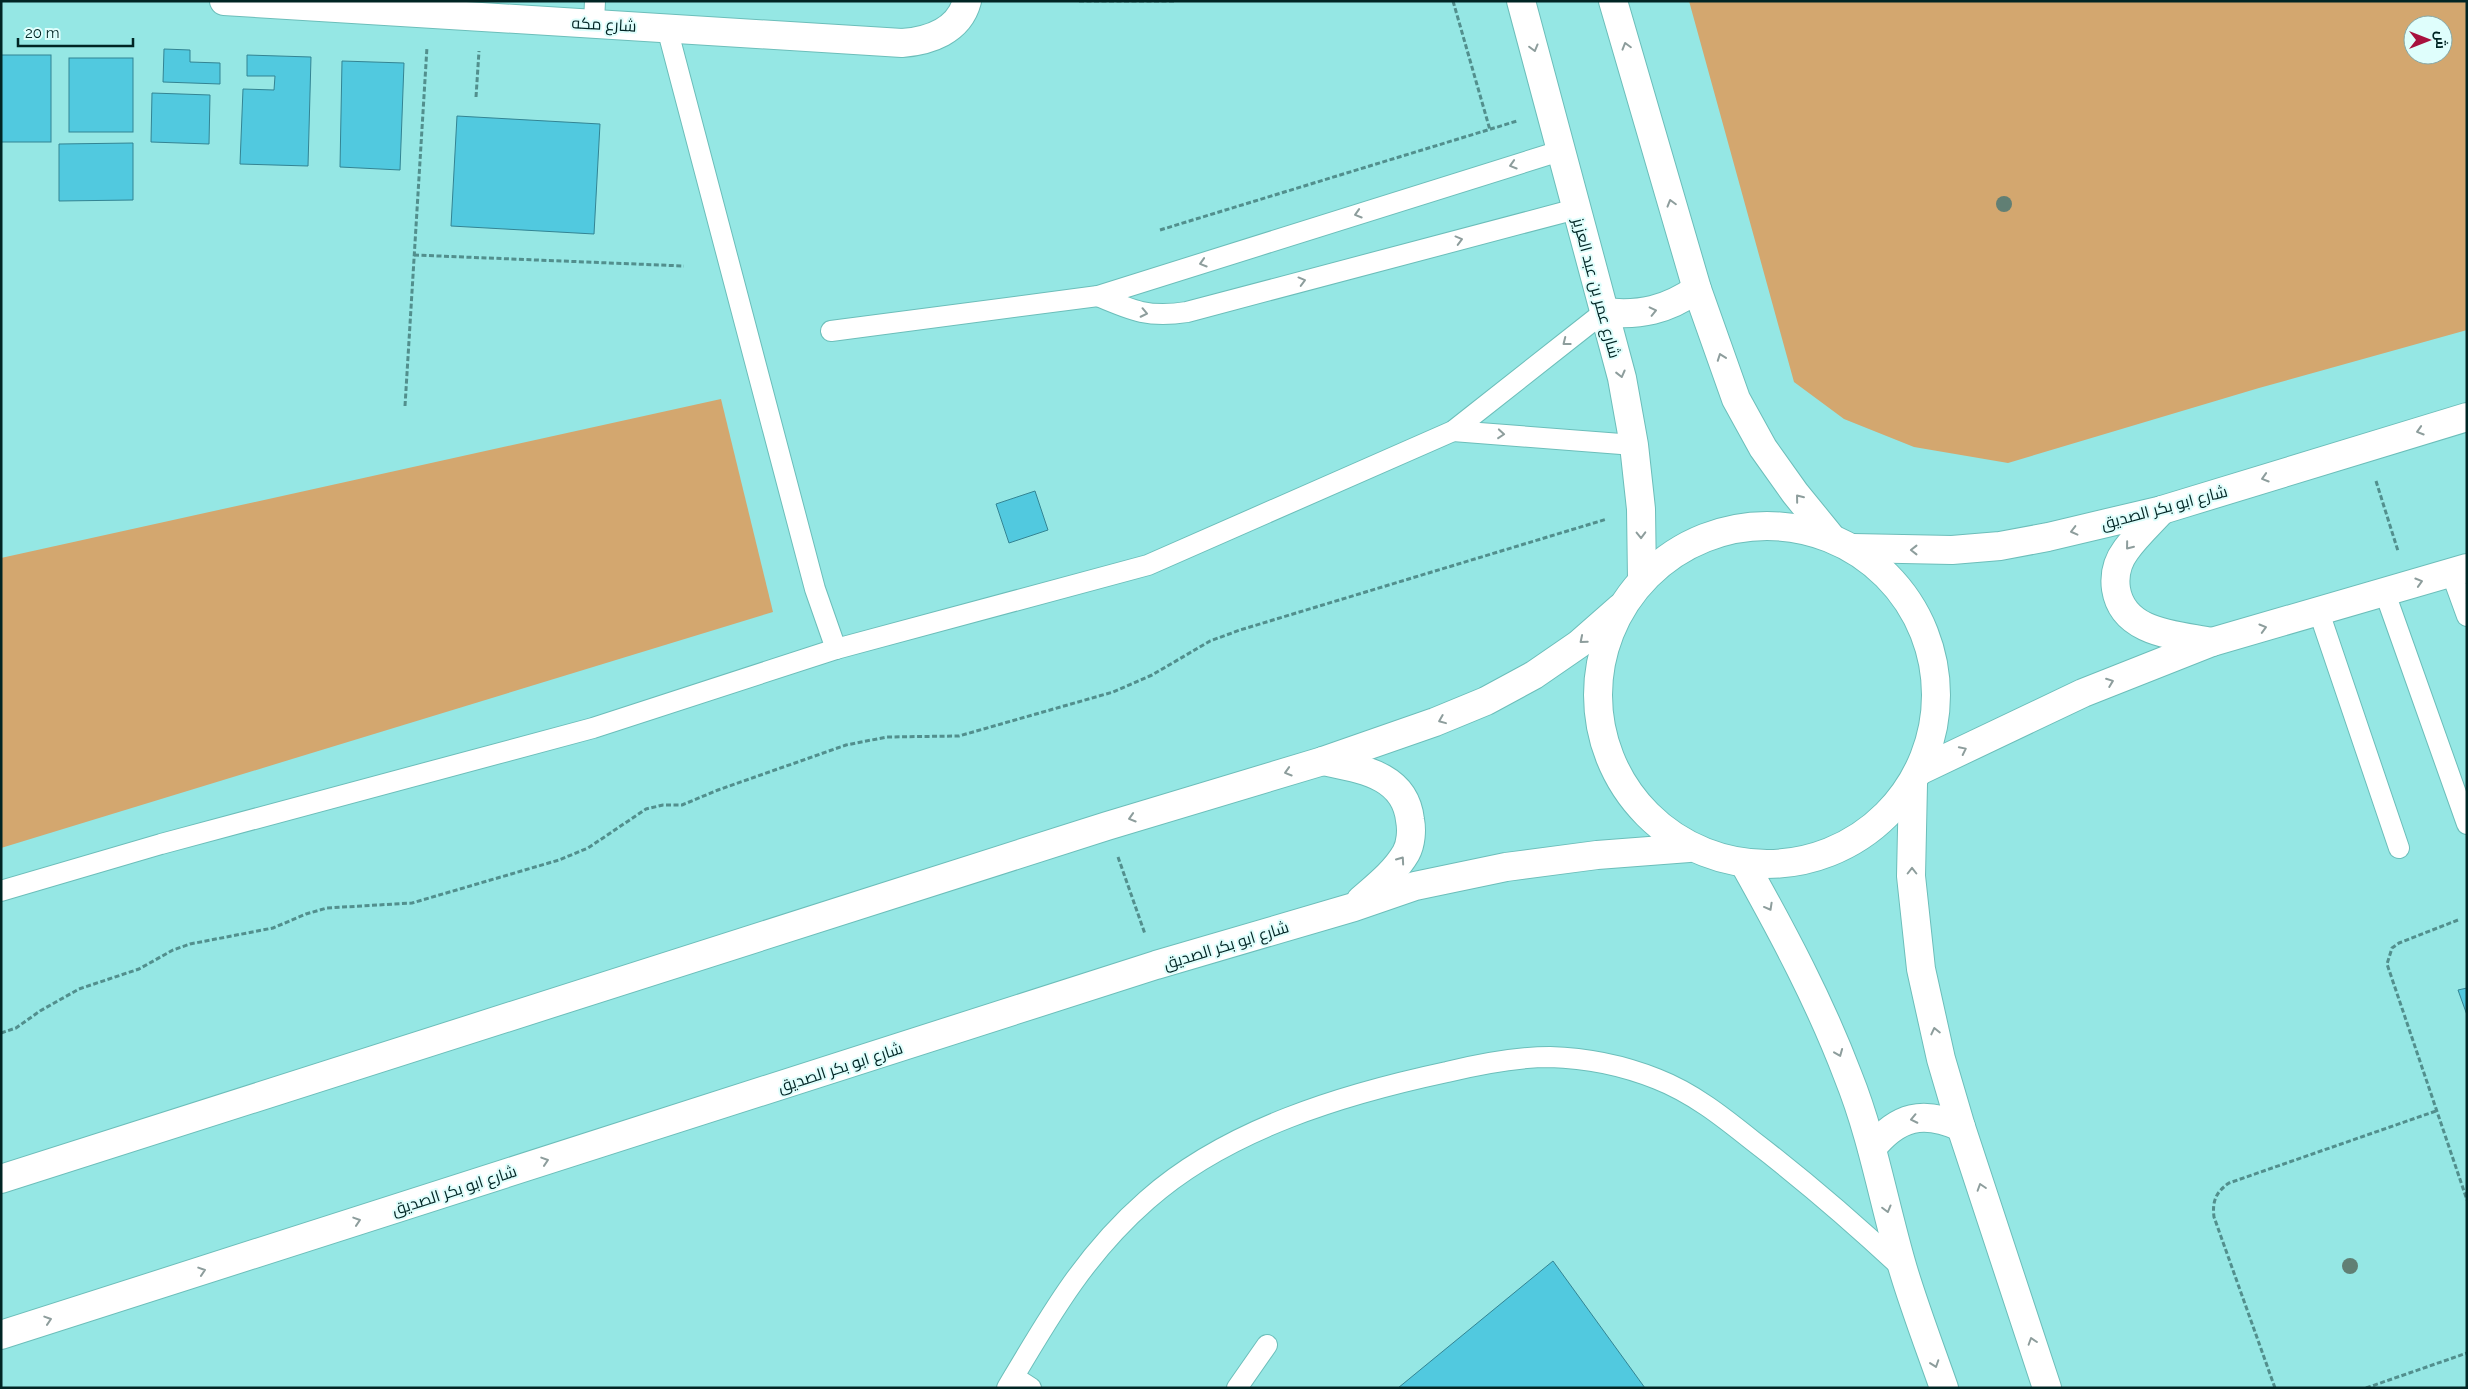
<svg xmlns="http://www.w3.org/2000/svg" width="2468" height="1389" font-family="Raleway,Cairo,sans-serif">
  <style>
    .green { fill: #d3a76f; fill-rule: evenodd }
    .building { fill: #51c9df; stroke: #338493 }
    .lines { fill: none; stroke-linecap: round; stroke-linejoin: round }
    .lane-casing { stroke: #6cbeba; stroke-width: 22 }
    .street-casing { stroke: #6cbeba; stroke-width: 30 }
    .secondary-casing { stroke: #6cbeba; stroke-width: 30 }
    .path { stroke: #528f8d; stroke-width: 3; stroke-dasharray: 5 2.5; stroke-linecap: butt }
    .lane { stroke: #fff; stroke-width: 20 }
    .street { stroke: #fff; stroke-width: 28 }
    .secondary { stroke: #fff; stroke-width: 28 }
    .tree { fill: #617f74 }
    .oneway { stroke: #8d9d9c }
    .labels { text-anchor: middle; stroke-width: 4; stroke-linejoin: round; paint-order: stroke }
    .street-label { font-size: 16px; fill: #012524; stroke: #dffefc }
  </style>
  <rect width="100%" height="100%" fill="#95e7e4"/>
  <!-- green -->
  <g class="green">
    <path d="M1689,1H2467V330L2259,388L2008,463L1914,447L1844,419L1794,382ZM2413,25H2443V55H2413Z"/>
    <polygon points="721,399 773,612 1,848 1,558"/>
  </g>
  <!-- building -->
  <g class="building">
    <polygon points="164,49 190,50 190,62 220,63 220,84 163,82"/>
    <rect x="1" y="55" width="50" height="87"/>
    <polygon points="247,55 311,57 308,166 240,164 243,89 274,90 275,76 247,76"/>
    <rect x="69" y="58" width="64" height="74"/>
    <polygon points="342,61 404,63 400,170 340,167"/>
    <polygon points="152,93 210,95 209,144 151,142"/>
    <polygon points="457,116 600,124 594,234 451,226"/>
    <polygon points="133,143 133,200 59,201 59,144"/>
    <polygon points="1035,491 1048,530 1009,543 996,504"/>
    <polygon points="2467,988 2467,1015 2458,990"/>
    <polygon points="1553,1261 1645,1388 1398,1388"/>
  </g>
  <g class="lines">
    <defs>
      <g id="lane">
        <polyline points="594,23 595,1"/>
        <polyline points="667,28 815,589 836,649 1148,565 1453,431 1604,312"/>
        <path d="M1098,296C1133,311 1149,318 1187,312L1576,209"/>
        <polyline points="831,331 1098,296 1560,151"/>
        <polyline points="1453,431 1634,445"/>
        <polyline points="2451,572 2467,616"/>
        <polyline points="2385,593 2467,824"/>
        <polyline points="2319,612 2399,848"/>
        <polyline points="1,891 161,844 593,728 836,649"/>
        <polyline points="1014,1377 1031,1388"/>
        <path d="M1007,1388C1049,1317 1084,1255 1147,1200C1227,1129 1344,1094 1447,1072C1480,1064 1515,1057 1550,1057C1586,1058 1622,1065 1657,1079C1693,1093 1723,1117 1753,1141C1805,1181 1855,1224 1903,1269"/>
        <polyline points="1237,1388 1267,1345"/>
      </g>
      <path id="street" d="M224,1L902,43C929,41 959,31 967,1"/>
      <g id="secondary">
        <polyline points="1521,1 1622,378 1634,445 1641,509 1642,579"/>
        <polyline points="1613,1 1697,289 1736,399 1763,448 1795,493 1830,536"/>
        <path d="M1604,312C1640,316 1667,310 1697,289"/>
        <path d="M2162,510C2150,523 2136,536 2126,550C2117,562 2114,575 2116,589C2123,634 2177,635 2212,642"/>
        <circle cx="1767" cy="695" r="169"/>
        <polyline points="1853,548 1952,550 2000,546 2048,537 2162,510 2467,417"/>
        <path d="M1323,761C1360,769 1405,774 1410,820C1412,830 1411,844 1406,853C1395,872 1377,886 1361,900"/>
        <polyline points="1919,771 2083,693 2212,642 2467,568"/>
        <polyline points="1913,784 1911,876 1921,969 1941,1059 1961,1127 2047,1388"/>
        <path d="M1745,865C1783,933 1820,1002 1848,1076C1873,1138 1884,1205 1903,1269C1915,1309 1930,1348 1944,1388"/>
        <path d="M1872,1148C1898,1116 1923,1110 1961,1127"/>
        <polyline points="1,1179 1107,826 1323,761 1435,722 1486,701 1534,675 1579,644 1620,608"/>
        <polyline points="1,1335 1156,965 1354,907 1415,886 1506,867 1597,855 1689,848"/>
      </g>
    </defs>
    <!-- lane casing -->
    <use href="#lane" class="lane-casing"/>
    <!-- street casing -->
    <use href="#street" class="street-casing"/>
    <!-- secondary casing -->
    <use href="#secondary" class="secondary-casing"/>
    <!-- path -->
    <g class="path">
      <polyline points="1079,1 1176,1"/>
      <polyline points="1453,1 1490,130"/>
      <polyline points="476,97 479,51"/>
      <polyline points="1160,230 1517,121"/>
      <polyline points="414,255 684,266"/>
      <polyline points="405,406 427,47"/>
      <polyline points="2376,481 2398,551"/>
      <polyline points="1118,857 1145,934"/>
      <polyline points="2458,920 2399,943 2392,948 2387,964 2467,1200"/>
      <polyline points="1,1033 16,1028 40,1011 79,989 139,969 173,950 190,944 273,928 306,914 327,908 412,903 559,860 588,848 646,809 663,805 682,805 718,790 846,745 887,737 959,736 1113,692 1152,675 1210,641 1240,630 1607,519"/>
      <path d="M2275,1388L2214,1217C2212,1201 2216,1192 2229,1183L2436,1111"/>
      <polyline points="2366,1388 2467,1353"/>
    </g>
    <!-- lane -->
    <use href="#lane" class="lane"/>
    <!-- street -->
    <use href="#street" class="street"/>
    <!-- secondary -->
    <use href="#secondary" class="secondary"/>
  </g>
  <!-- trees -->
  <g class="tree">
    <circle cx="2004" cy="204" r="8"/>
    <circle cx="2350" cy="1266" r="8"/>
  </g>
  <!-- one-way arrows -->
  <defs><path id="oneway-chevron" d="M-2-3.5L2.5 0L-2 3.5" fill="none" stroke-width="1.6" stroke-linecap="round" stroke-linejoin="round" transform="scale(1.25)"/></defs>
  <g class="oneway">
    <use href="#oneway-chevron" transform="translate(1626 46) rotate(-106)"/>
    <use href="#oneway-chevron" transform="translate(1534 48) rotate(75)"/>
    <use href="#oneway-chevron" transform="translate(1513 165) rotate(163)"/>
    <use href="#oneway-chevron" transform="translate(1671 203) rotate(-106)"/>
    <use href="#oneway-chevron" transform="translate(1358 214) rotate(163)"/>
    <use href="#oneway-chevron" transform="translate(1459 240) rotate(-15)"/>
    <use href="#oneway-chevron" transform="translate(1203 263) rotate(163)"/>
    <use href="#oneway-chevron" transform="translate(1302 281) rotate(-15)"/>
    <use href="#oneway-chevron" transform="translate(1653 311) rotate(-13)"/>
    <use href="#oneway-chevron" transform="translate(1144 313) rotate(12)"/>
    <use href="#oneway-chevron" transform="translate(1566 342) rotate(142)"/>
    <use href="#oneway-chevron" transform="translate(1721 357) rotate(-110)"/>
    <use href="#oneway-chevron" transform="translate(1621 374) rotate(76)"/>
    <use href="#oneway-chevron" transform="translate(2420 431) rotate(163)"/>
    <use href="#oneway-chevron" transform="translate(1501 434) rotate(5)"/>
    <use href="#oneway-chevron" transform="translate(2265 478) rotate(163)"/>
    <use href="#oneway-chevron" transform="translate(1799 498) rotate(-129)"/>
    <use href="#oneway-chevron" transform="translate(2074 531) rotate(166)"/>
    <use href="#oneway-chevron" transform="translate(1641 535) rotate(89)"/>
    <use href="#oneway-chevron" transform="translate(2129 546) rotate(129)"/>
    <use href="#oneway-chevron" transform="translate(1914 550) rotate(180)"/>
    <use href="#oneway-chevron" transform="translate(2419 582) rotate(-17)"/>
    <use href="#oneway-chevron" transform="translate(2263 628) rotate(-16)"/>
    <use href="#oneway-chevron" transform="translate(1583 640) rotate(140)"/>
    <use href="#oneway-chevron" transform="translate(2110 682) rotate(-21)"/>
    <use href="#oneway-chevron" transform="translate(1442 720) rotate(158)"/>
    <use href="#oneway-chevron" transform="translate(1963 750) rotate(-26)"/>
    <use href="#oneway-chevron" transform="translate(1288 772) rotate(163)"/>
    <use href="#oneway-chevron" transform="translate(1132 818) rotate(163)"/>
    <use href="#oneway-chevron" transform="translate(1401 860) rotate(-55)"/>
    <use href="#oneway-chevron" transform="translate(1912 871) rotate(-90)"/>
    <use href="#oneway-chevron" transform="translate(1769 907) rotate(61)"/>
    <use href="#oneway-chevron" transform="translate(1935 1031) rotate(-103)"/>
    <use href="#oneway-chevron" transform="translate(1839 1053) rotate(68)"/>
    <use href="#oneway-chevron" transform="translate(1914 1119) rotate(168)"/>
    <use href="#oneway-chevron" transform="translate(545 1161) rotate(-18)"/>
    <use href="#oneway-chevron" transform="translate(1981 1187) rotate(-108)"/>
    <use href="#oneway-chevron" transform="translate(1887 1209) rotate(75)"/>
    <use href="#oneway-chevron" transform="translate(357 1221) rotate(-18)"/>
    <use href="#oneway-chevron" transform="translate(202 1271) rotate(-18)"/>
    <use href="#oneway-chevron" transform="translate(48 1320) rotate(-18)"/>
    <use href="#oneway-chevron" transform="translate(2032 1341) rotate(-108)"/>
    <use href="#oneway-chevron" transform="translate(1935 1364) rotate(71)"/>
  </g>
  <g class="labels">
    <!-- street labels -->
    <g class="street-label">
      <text transform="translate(604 24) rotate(3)" y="6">شارع مكه</text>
      <text transform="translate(1597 288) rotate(75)" y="6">شارع عمر بن عبد العزيز</text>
      <text transform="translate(2164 507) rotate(-15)" y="6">شارع ابو بكر الصديق</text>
      <text transform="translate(1226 945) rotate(-17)" y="6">شارع ابو بكر الصديق</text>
      <text transform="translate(840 1067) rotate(-18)" y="6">شارع ابو بكر الصديق</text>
      <text transform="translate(454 1190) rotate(-18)" y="6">شارع ابو بكر الصديق</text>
    </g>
  </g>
  <!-- border -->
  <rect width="2468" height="1389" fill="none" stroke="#012524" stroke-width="5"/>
  <!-- north arrow -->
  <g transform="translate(2428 40) rotate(90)"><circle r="24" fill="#dffefc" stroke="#86a7a6"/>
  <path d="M0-4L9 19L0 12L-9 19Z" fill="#a8113f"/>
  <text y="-8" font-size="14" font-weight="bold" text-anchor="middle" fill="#012524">ش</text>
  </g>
  <!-- scale -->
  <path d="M18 38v8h115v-8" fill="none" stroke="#012524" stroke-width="2.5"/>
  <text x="25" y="38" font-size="15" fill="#012524" stroke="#dffefc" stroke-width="4" paint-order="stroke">20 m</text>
</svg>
